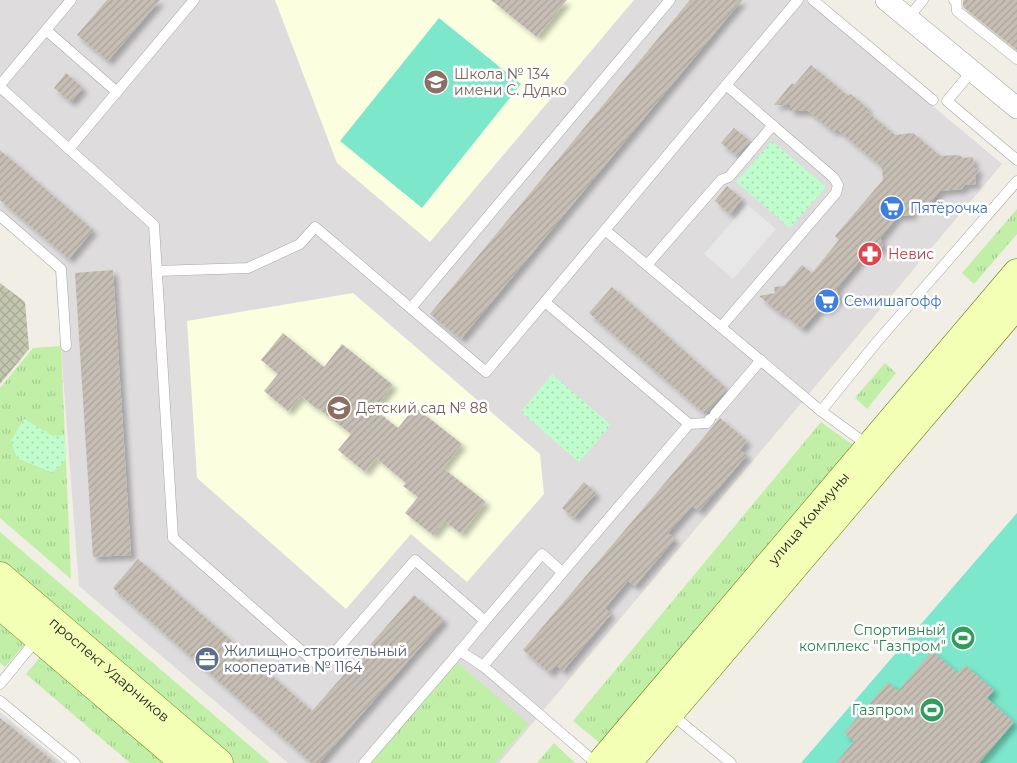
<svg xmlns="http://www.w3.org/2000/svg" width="1017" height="763" font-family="Montserrat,sans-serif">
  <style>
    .residential { fill: #dedcdc }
    .education { fill: #fbffe0 }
    .construction { fill: url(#construction-cross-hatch) }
    .grass { fill: url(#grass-tufts) }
    .park { fill: url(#park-dots) }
    .pitch { fill: #7ce7cb }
    .parking { fill: #e7e7e7 }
    .building { fill: url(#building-hatch); filter: url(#shadow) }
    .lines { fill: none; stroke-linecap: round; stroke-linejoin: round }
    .lane-casing { stroke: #a6a6a6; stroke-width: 11 }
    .street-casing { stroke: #a6a6a6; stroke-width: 22 }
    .secondary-casing { stroke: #607d00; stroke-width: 29 }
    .lane { stroke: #fff; stroke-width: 10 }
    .street { stroke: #fff; stroke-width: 21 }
    .secondary { stroke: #f2ffb5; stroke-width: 28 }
    .labels { text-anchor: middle; stroke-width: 5; stroke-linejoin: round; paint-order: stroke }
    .education-label { font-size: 14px; fill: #785e54; stroke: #fff; text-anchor: start }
    .shop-label { font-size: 14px; fill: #366cbe; stroke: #fff; text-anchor: start }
    .health-label { font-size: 14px; fill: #be3a42; stroke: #fff; text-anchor: start }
    .street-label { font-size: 14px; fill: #1f1f1f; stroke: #fff }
    .leisure-label { font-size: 14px; fill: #27864d; stroke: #fff; text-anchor: end }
    .service-label { font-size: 14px; fill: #4e5e75; stroke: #fff; text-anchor: start }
  </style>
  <defs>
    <pattern id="construction-cross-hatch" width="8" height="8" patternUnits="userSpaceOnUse" patternTransform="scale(1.25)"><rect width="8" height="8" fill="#c4c7af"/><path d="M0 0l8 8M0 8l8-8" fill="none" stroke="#a8aa96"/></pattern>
    <pattern id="grass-tufts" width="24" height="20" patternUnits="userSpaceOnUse" patternTransform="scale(1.25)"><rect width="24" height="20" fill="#c1efa7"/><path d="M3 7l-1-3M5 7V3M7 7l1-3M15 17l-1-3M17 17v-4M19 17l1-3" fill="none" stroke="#a5cc8f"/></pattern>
    <pattern id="park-dots" width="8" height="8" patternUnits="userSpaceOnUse" patternTransform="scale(1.25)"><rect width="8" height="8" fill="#bffecc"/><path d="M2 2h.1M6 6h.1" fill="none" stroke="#a4d9af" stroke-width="1.8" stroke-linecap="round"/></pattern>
    <pattern id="building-hatch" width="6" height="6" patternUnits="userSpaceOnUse" patternTransform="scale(1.25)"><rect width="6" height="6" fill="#c6beb4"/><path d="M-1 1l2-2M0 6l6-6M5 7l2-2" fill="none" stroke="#aaa39a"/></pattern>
    <filter id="shadow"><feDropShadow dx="4.5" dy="4.5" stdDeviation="2.5" flood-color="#0004"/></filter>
  </defs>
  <rect width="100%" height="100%" fill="#f1eee5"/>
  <!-- residential -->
  <g class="residential">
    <polygon points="0,0 806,0 1002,164 499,763 288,763 79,586 55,270 0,223"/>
    <polygon points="0,712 62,763 0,763"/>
  </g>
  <!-- education -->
  <g class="education">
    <polygon points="275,0 634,0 430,242 337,163"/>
    <polygon points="353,293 540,454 544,494 467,582 411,534 346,609 197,478 187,321"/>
  </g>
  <!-- construction -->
  <polygon class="construction" points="0,283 25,302 29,349 0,384"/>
  <!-- grass -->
  <g class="grass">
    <polygon points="1017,209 1017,234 974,284 962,273"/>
    <polygon points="61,346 71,579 0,518 0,388 33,348"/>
    <polygon points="885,363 896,373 867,409 855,398"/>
    <polygon points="821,422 853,445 601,744 573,721"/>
    <polygon points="0,532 270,763 230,763 0,566"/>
    <polygon points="0,621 26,643 5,667 0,663"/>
    <polygon points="41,656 166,763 130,763 26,674"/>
    <polygon points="454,660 529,724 495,763 370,763"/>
    <polygon points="554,743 575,763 537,763"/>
  </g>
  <!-- park -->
  <g class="park">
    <polygon points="772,141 826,187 790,228 736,182"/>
    <polygon points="552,374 611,425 579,462 521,412"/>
    <polygon points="24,419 53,436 64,435 66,459 53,473 17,458 11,441"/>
  </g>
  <!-- pitch -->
  <g class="pitch">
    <polygon points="439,18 521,84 422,208 340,141"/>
    <polygon points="1017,513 1017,763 801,763"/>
  </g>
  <!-- parking -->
  <polygon class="parking" points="747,204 776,229 733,279 704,254"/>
  <!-- building -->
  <g class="building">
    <polygon points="107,0 160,0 108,61 77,35"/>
    <polygon points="491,0 567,0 537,37"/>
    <polygon points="690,0 742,0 461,339 430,314"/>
    <polygon points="963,0 1017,0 1017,50 963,7"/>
    <polygon points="811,65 848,96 851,94 868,109 866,111 895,135 913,133 940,156 959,155 963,158 973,157 974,167 979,171 975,176 976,184 965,185 962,189 940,191 926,208 912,209 912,215 898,216 880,238 883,246 872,258 864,256 836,289 840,297 828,310 820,309 802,329 782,312 781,314 759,296 775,293 774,287 784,286 802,265 812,273 839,240 835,236 883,180 882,167 837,129 834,132 808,111 790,111 790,105 774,105 792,83 794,85"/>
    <polygon points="66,73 83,88 71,102 54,88"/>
    <polygon points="734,128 750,141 737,156 721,143"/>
    <polygon points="0,150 93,230 69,259 0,200"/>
    <polygon points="727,186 742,199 730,214 715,201"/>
    <polygon points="113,270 131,555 93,557 75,273"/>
    <polygon points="612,287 727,389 705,414 589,313"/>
    <polygon points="283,333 324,367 342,344 393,385 374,409 398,428 415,407 462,444 443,468 486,502 461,534 445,521 433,535 405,513 418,497 403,486 406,483 376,458 365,472 338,450 351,434 318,408 317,409 301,396 288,411 264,391 278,374 261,360"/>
    <polygon points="720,418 747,441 740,450 747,455 699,511 692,506 668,533 675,539 635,586 628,581 605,608 611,614 563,671 556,665 550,673 523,650"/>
    <polygon points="584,482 596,493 574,518 562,508"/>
    <polygon points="138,559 312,711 414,595 444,620 319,763 312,763 113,588"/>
    <polygon points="932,651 958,673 965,665 994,690 987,698 1014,722 979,763 836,763 854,741 844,733 888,682 898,691"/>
    <polygon points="0,718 38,749 55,763 0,763"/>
  </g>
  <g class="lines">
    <defs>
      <g id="lane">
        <polyline points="813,0 933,100"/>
        <polyline points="954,0 956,1 957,11 1017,59"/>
        <polyline points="908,18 923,0"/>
        <polyline points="46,30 117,92"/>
        <polyline points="972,71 947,101 1017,160"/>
        <polyline points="0,85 71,0"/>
        <polyline points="0,87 69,149 194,0"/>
        <polyline points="69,149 154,225 173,538 321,668 415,560 485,621 460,651 483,666"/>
        <polyline points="0,216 61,269 66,346"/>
        <polyline points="605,230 726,85 798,0"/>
        <polyline points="647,265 721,180 729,177 773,125"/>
        <polyline points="157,271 248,268 300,244 315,227 486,372 605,230 821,411 869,446"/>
        <polyline points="545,302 689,424 483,666 596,763"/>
        <polyline points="411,308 670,0"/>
        <polyline points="721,327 836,193 838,185 834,178 726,85"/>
        <polyline points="821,411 876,343 1017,181"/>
        <polyline points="715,414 761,360"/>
        <polyline points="689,424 707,423 710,419"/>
        <polyline points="485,621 542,554 562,572"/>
        <polyline points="0,684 37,639"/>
        <polyline points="0,701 75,763"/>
        <polyline points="670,713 731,763"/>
        <polyline points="364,763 460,651"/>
      </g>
      <polyline id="street" points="886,0 1017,108"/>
      <g id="secondary">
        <path id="s1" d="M0,576L219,763"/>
        <polyline points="0,605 185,763"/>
        <path id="s2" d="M601,763L1017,273"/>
        <polyline points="627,763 1017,304"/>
      </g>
    </defs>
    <!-- lane casing -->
    <use href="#lane" class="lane-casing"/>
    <!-- street casing -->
    <use href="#street" class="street-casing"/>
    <!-- secondary casing -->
    <use href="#secondary" class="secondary-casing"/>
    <!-- lane -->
    <use href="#lane" class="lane"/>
    <!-- street -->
    <use href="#street" class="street"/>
    <!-- secondary -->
    <use href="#secondary" class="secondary"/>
  </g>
  <!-- icons -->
  <defs>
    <symbol id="school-disc" viewBox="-11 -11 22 22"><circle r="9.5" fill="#8d6e63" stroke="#fff"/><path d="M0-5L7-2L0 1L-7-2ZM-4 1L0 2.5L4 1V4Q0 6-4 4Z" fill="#fff"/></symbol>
    <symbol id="supermarket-disc" viewBox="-11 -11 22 22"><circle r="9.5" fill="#3f7fe0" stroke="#fff"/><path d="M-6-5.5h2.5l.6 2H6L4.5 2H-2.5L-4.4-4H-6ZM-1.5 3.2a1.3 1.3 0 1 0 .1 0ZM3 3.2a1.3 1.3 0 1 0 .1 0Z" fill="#fff"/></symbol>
    <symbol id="pharmacy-disc" viewBox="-11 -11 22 22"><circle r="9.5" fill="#e0444e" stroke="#fff"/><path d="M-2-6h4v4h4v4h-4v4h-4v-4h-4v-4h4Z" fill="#fff"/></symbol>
    <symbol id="stadium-disc" viewBox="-11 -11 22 22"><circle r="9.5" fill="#2e9e5b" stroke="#fff"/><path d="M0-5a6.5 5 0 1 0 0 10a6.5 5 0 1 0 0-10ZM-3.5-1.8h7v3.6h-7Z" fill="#fff"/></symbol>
    <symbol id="office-disc" viewBox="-11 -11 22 22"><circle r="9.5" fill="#5c6f8a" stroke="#fff"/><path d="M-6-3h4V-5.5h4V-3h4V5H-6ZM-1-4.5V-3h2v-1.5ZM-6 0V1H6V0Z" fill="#fff"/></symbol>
  </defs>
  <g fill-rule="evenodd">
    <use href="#school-disc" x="422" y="68" width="28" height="28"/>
    <use href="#supermarket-disc" x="878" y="194" width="28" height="28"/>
    <use href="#pharmacy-disc" x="856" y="240" width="28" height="28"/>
    <use href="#supermarket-disc" x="813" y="287" width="28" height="28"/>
    <use href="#school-disc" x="325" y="394" width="28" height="28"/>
    <use href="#stadium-disc" x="949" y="624" width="28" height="28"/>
    <use href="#office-disc" x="193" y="645" width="28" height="28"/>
    <use href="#stadium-disc" x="918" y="696" width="28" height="28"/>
  </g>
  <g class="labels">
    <!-- education labels -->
    <g class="education-label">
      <text x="454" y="79">Школа № 134<tspan x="454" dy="16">имени С. Дудко</tspan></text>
      <text x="356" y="413">Детский сад № 88</text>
    </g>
    <!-- shop labels -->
    <g class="shop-label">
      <text x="910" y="213">Пятёрочка</text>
      <text x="844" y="306">Семишагофф</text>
    </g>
    <!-- health labels -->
    <g class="health-label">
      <text x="888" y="259">Невис</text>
    </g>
    <!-- street labels -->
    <g class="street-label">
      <text dy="5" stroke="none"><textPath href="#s2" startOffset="321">улица Коммуны</textPath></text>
      <text dy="5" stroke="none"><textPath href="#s1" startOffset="144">проспект Ударников</textPath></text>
    </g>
    <!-- leisure labels -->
    <g class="leisure-label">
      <text x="946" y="635">Cпортивный<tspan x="946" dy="16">комплекс "Газпром"</tspan></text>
      <text x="914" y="715">Газпром</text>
    </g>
    <!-- service labels -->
    <g class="service-label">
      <text x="224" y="656">Жилищно-строительный<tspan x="224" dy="16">кооператив № 1164</tspan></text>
    </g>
  </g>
</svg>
